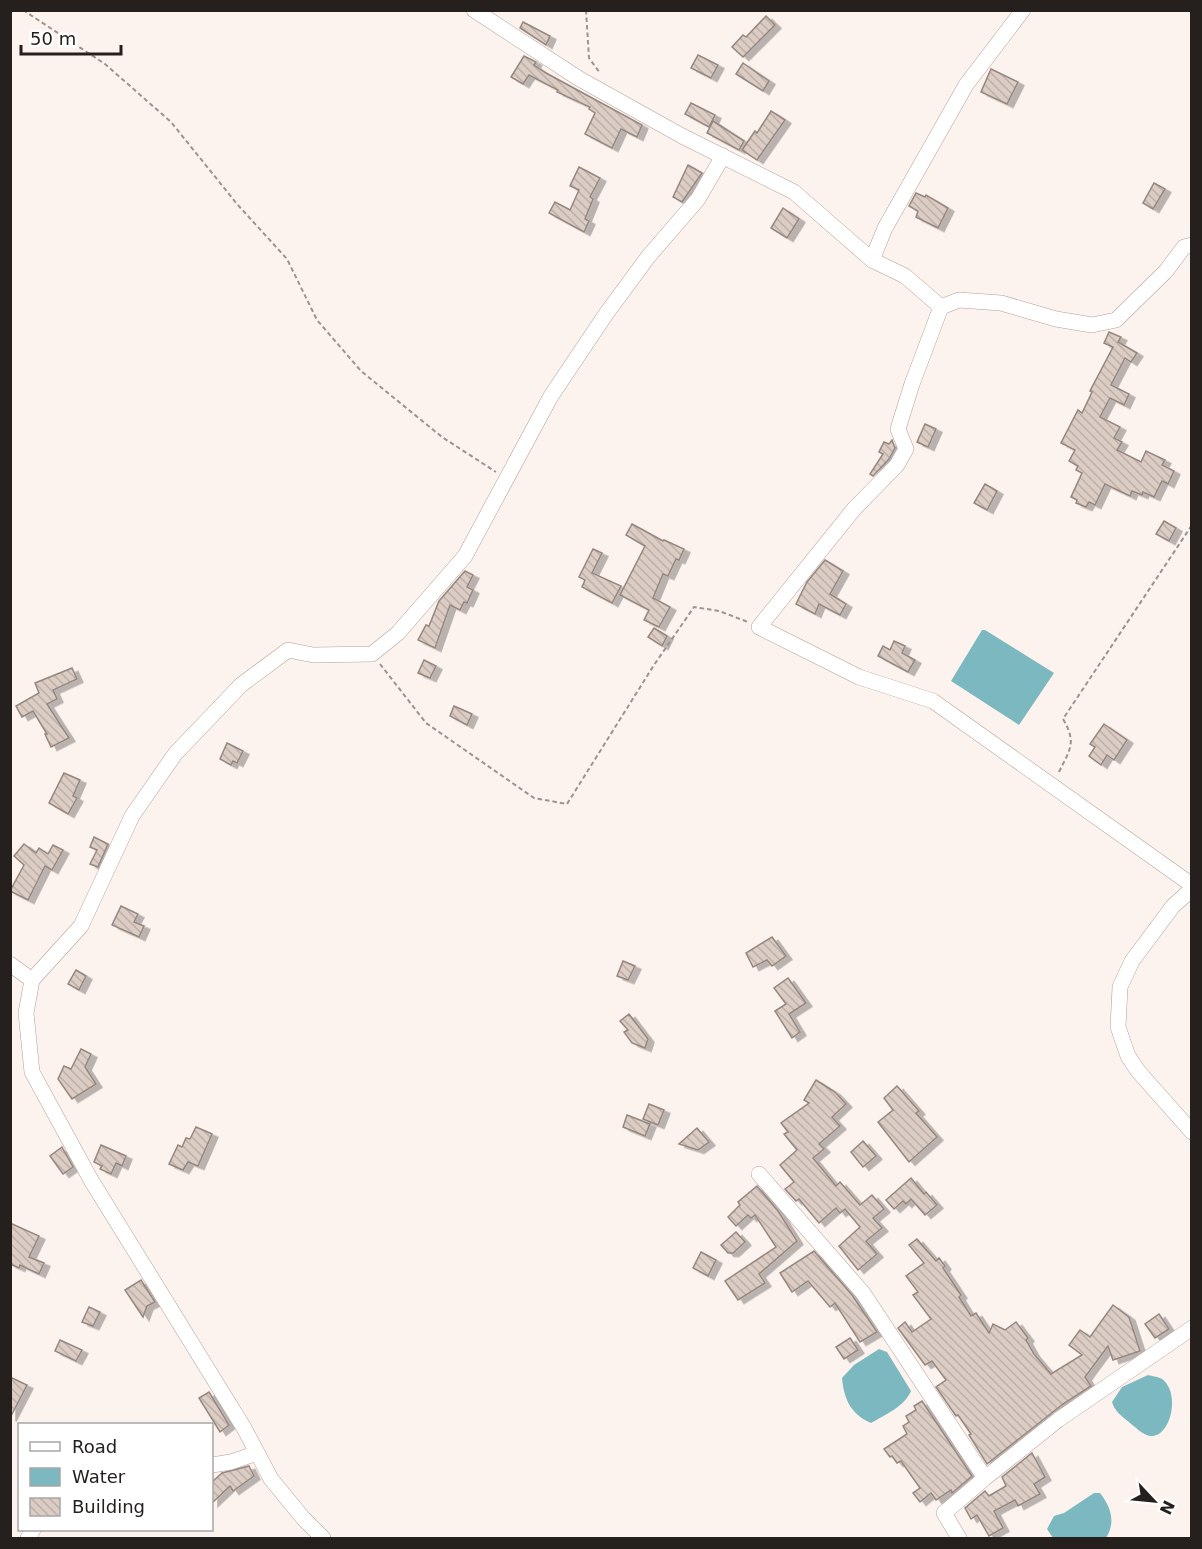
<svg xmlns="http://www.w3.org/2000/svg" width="1202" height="1549" font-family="'DejaVu Sans',sans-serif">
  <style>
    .water { fill: #7cb8c0 }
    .building { fill: url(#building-back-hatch); stroke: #95877f; stroke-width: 1.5; filter: url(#shadow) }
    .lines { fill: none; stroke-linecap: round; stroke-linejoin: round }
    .street-casing { stroke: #b0a199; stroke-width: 16 }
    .path { stroke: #9c9490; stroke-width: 2; stroke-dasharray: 4.5 3; stroke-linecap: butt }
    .street { stroke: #fff; stroke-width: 15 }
  </style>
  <defs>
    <pattern id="building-back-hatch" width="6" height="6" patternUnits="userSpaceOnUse" patternTransform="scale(1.5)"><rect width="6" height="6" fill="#dccdc4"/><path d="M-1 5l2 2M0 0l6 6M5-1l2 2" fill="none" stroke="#bdb0a8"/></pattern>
    <filter id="shadow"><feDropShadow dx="6" dy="3.5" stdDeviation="0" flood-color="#0004"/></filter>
  </defs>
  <rect width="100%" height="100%" fill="#fdf3ee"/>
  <!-- water -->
  <g class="water">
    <polygon points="982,630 985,630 1054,673 1019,725 951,681"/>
    <path d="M879,1349L887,1352L911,1391C905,1406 885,1415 871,1423C851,1414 844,1400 842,1378L854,1365Z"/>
    <path d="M1148,1375C1152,1376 1159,1377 1162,1379C1181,1393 1171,1438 1150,1436C1143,1435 1135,1427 1130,1423C1122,1416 1115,1412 1112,1402L1122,1387Z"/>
    <path d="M1094,1493H1100C1111,1507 1116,1522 1106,1538H1053L1047,1529L1054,1516L1064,1513Z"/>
  </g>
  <!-- building -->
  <g class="building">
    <polygon points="766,16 775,25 743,57 732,47 743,35 746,37"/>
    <polygon points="523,22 550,36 546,45 520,28"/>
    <polygon points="698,55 718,65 711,78 691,68"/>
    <polygon points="524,56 536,62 534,65 546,73 642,125 637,137 621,129 612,148 585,134 595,113 589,109 590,107 557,92 558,90 529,75 523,84 511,77"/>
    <polygon points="743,63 769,81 763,91 736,74"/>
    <polygon points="991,69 1018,82 1007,104 981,92"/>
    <polygon points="691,103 715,115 709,127 685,114"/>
    <polygon points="771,111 785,120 757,160 742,150 755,131 757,133"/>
    <polygon points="713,121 744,141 739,150 707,133"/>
    <polygon points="688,165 702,173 682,202 673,197"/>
    <polygon points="579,167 600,178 590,197 593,199 585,219 589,221 584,232 549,213 555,202 570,210 579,190 570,186"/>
    <polygon points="1154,183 1165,189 1153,209 1143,203"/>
    <polygon points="916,193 925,197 926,195 948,208 938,228 916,217 918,211 909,206"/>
    <polygon points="783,208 799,219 787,238 771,228"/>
    <polygon points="1109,332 1121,337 1118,342 1137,353 1131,362 1125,358 1111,385 1129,394 1124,405 1110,398 1100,417 1120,427 1114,438 1122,442 1117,450 1141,462 1146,451 1165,460 1162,465 1174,471 1168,484 1162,481 1154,497 1143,492 1142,495 1132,491 1130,496 1105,484 1095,505 1089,502 1086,507 1076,503 1077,500 1071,497 1082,473 1076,470 1078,466 1069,461 1075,450 1061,443 1078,410 1082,413 1092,392 1090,391 1113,347 1104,343"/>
    <polygon points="925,424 936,429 928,447 917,442"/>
    <polygon points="892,440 895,448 889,459 873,476 870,474 883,454 879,452 884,442 889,444"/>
    <polygon points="985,484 997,491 987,510 974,503"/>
    <polygon points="1164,521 1176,528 1169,541 1156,534"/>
    <polygon points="632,524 663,541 664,540 684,549 679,560 676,559 668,576 663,574 653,598 670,607 659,627 644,620 649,610 620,595 645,546 626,535"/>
    <polygon points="593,549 602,553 592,573 621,586 612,603 582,587 585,580 579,577"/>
    <polygon points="825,560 843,571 830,594 846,604 840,615 819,604 815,614 796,604 807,582"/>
    <polygon points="465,571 473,575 467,587 473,590 467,603 464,602 460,610 450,605 435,648 418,640 426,625 429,626 439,601"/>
    <polygon points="654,628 667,636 662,646 648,637"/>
    <polygon points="894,641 905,646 902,653 915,660 908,672 878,656 883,646 890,650"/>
    <polygon points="424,660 436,666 430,678 418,673"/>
    <polygon points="72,668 77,679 53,690 57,699 47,704 69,738 51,747 45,734 47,734 33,711 22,717 16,706 39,693 35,683"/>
    <polygon points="454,706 472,714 467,725 450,716"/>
    <polygon points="1104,724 1127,740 1114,760 1107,755 1101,765 1089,756 1095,747 1090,744"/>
    <polygon points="227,743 243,751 237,763 233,761 231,765 220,759"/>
    <polygon points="64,773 80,780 73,796 77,798 68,814 49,803"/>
    <polygon points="94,837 108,844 98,867 90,864 97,850 90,847"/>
    <polygon points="24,844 36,853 39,848 48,854 53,845 63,850 52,870 45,866 28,900 10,891 24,865 14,856"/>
    <polygon points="121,906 138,914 134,922 144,926 139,937 112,925"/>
    <polygon points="772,937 786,956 772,966 767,960 753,967 746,953"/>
    <polygon points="623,961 635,966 628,980 617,976"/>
    <polygon points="76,970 86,976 79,990 68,984"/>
    <polygon points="788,978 806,1003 789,1014 800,1032 792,1038 775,1011 786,1004 774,988"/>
    <polygon points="629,1014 648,1039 645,1048 632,1043 624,1032 628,1030 620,1021"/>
    <polygon points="81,1049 91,1054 85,1067 96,1084 72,1099 58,1079 64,1066 71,1069"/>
    <polygon points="816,1080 835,1092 846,1104 832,1117 840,1126 819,1144 824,1149 813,1158 836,1186 840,1182 860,1205 872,1195 884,1209 873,1218 882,1228 866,1241 877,1254 858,1270 839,1246 860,1227 845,1209 840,1213 836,1208 819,1223 799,1199 796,1201 785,1189 794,1182 780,1165 797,1150 784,1134 788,1132 781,1123 809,1103 804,1100"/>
    <polygon points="897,1086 919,1111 916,1113 937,1137 909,1162 878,1122 893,1110 884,1098"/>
    <polygon points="649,1104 664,1110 658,1125 643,1119"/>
    <polygon points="627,1115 650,1124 645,1136 623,1127"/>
    <polygon points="196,1127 212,1134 198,1166 188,1162 183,1170 169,1164 178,1145 182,1147 186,1138 190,1139"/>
    <polygon points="697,1128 709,1142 698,1150 679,1144"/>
    <polygon points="863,1141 876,1156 863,1167 851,1152"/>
    <polygon points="101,1145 126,1156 122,1166 116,1163 111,1174 100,1169 102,1166 94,1162"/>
    <polygon points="62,1147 73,1167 63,1174 50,1156"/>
    <polygon points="911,1178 924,1194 926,1192 937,1205 925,1215 911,1199 906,1204 903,1201 894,1209 886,1200"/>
    <polygon points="757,1186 778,1211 797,1241 759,1274 765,1283 738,1300 725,1281 776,1247 755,1215 751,1218 748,1215 736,1226 728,1217 740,1205 738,1202"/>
    <polygon points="10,1223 39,1236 29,1257 44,1263 39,1274 20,1265 19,1268 10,1264"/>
    <polygon points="736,1232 745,1242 733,1253 728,1253 721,1245"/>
    <polygon points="917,1239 936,1261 939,1258 945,1266 943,1268 961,1295 959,1297 971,1316 976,1313 989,1333 993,1324 1005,1330 1016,1322 1028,1338 1026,1340 1034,1354 1051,1374 1082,1355 1069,1345 1080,1330 1090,1337 1113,1305 1129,1317 1140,1351 1113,1360 1108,1346 1085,1377 1091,1386 1063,1404 987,1464 969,1435 971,1434 958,1415 956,1416 936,1387 946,1380 932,1361 925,1365 898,1328 905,1322 912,1332 931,1319 913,1295 918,1292 906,1276 924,1263 909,1245"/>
    <polygon points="814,1251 852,1295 877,1332 860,1342 835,1303 830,1307 808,1281 792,1292 780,1273"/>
    <polygon points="701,1252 716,1260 708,1276 693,1268"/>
    <polygon points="141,1280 155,1302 147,1306 143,1317 125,1290"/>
    <polygon points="89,1307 100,1312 93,1326 82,1322"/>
    <polygon points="1159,1314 1169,1329 1155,1338 1145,1324"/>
    <polygon points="850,1338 858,1350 844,1359 836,1347"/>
    <polygon points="60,1340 82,1350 76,1361 55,1351"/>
    <polygon points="10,1377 27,1385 10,1418"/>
    <polygon points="209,1392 229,1425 220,1432 199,1398"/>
    <polygon points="922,1401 972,1476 952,1493 951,1490 936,1500 931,1493 920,1502 913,1493 920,1488 901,1461 897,1463 892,1456 890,1457 884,1449 907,1434 903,1426 909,1422 906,1416 916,1410 914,1406"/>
    <polygon points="1032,1453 1045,1477 1034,1484 1040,1494 1018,1506 1015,1500 994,1511 1003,1528 989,1536 977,1515 971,1519 965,1508 985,1491 989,1496 1006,1486 1002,1477"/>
    <polygon points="249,1466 254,1476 233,1491 230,1486 212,1503 212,1482 222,1473"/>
  </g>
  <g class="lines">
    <defs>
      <g id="street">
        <polyline points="474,10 578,78 682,136 794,192 872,260"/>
        <polyline points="1023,10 966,85 885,228 872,260 905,276 941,307 912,384 898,429 906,449 897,465 854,509 759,627 859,677 933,701 1192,885"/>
        <polyline points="941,307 959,300 1001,303 1056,319 1092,325 1116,320 1166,271 1184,247 1192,245"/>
        <polyline points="1192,889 1173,906 1132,961 1120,987 1118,1027 1128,1056 1138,1071 1192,1132"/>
        <polyline points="10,964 32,980"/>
        <polyline points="759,1174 863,1293 985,1478 944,1513 959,1538"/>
        <polyline points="212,1465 231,1462 257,1453"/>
        <polyline points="985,1478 1058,1420 1192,1328"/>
        <polyline points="28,1538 33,1530"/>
        <polyline points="323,1538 303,1518 271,1479 244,1428 91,1180 32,1072 26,1013 32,980 81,926 132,816 175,754 241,685 288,650 313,655 372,654 398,633 465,556 551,396 606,314 648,257 698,199 723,156"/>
      </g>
    </defs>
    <!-- street casing -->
    <use href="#street" class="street-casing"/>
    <!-- path -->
    <g class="path">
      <polyline points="23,10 105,64 171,122 237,204 287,259 317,320 361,371 442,437 496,472"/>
      <polyline points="586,10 589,58 600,73"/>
      <polyline points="380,664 426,723 534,798 567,804 654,665 694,607 719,611 748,622"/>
      <path d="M1059,772C1070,749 1077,743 1063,719L1192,525"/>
    </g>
    <!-- street -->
    <use href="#street" class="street"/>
  </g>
  <!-- border -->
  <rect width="1202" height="1549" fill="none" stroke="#25201d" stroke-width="24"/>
  <!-- legend -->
  <rect x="18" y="1423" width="195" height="108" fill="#ffffff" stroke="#a8a6a5" stroke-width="1.5"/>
  <rect x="30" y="1442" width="30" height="9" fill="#ffffff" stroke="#a8a6a5" stroke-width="1.5"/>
  <text x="72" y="1453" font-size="18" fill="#25201d">Road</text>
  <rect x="30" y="1468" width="30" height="18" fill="#7cb8c0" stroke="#a8a6a5" stroke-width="1.5"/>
  <text x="72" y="1483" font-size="18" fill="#25201d">Water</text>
  <rect x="30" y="1498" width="30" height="18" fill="url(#building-back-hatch)" stroke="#a8a6a5" stroke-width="1.5"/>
  <text x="72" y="1513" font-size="18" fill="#25201d">Building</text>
  <!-- north arrow -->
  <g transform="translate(1154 1501) rotate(116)" stroke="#ffffff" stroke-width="4.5" paint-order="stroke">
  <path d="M0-4.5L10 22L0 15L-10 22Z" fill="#25201d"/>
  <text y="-9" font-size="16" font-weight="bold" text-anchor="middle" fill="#25201d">N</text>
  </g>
  <!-- scale -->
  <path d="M21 45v9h100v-9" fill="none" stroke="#25201d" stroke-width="3"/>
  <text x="30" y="45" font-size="18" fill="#25201d" stroke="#ffffff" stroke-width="4.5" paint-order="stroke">50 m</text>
</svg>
